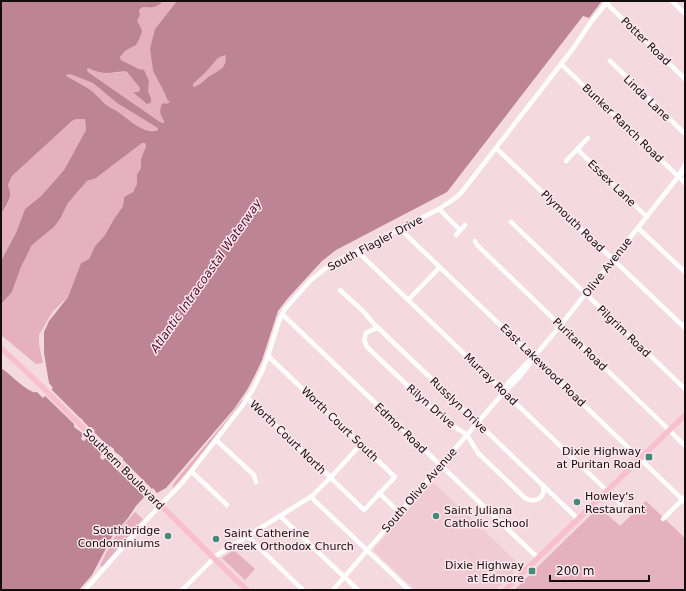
<svg xmlns="http://www.w3.org/2000/svg" width="686" height="591" font-family="'DejaVu Sans',sans-serif">
  <style>
    .built { fill: #f0cbd5 }
    .green { fill: #e5b1c1 }
    .water { fill: #bc8495; fill-rule: evenodd }
    .pier { fill: #f5d9e0 }
    .lines { fill: none; stroke-linecap: round; stroke-linejoin: round }
    .minor { stroke: #fff; stroke-width: 4.5 }
    .major { stroke: #f8bfd1; stroke-width: 5.5 }
    .poi-dot { fill: #45897b; stroke: #fee7ee; stroke-width: 1.5 }
    .labels { text-anchor: middle; stroke-width: 3; stroke-linejoin: round; paint-order: stroke }
    .street-label { font-size: 11px; fill: #140c0e; stroke: #fee7ee }
    .poi-label { font-size: 11px; fill: #140c0e; stroke: #fee7ee; text-anchor: end }
    .water-label { font-size: 12px; font-style: italic; fill: #530f2d; stroke: #fee7ee }
  </style>
  <rect width="100%" height="100%" fill="#f5d9e0"/>
  <!-- built -->
  <polygon class="built" points="433,482 521,566 496,590 415,590 373,550"/>
  <!-- green -->
  <g class="green">
    <path d="M163,1H177L155,29L152,40L150,49L153,71L164,92L167,99L171,102L166,104L161,116L164,121L165,123L160,122L88,72L87,69L88,68C101,75 112,74 125,71L127,72L140,88L139,92L134,93L139,97H151L148,91L149,81L139,69L121,60L120,57L125,51L136,45L140,26L136,21L140,15L139,10L143,7C151,8 157,8 163,1Z"/>
    <path d="M225,55C230,69 215,72 207,78C202,82 199,86 193,88V84L205,73L218,58Z"/>
    <path d="M66,74H70L78,77L93,83L117,103L159,128L158,130C147,136 129,120 121,114C116,110 110,108 105,104C100,99 95,93 89,89C83,85 75,81 68,77Z"/>
    <polygon points="76,119 85,119 86,130 64,170 41,196 25,209 16,233 1,263 1,213 9,202 10,191 8,185 12,176 72,121"/>
    <polygon points="145,142 146,146 141,159 141,168 137,174 137,184 133,192 124,197 123,206 114,219 105,235 95,246 89,259 81,263 68,297 53,311 39,335 39,344 43,363 36,364 1,335 1,304 3,302 12,292 21,267 32,245 54,227 60,219 68,203 87,181 96,178 142,143"/>
    <polygon points="242,400 243,401 191,468 173,488 173,485 177,479 230,416"/>
    <polygon points="646,501 685,538 685,590 514,590 599,507 620,526"/>
    <polygon points="135,512 143,519 102,567 100,565 116,534"/>
    <polygon points="234,550 255,569 245,580 222,558"/>
  </g>
  <!-- water -->
  <path class="water" d="M1,1H163C157,8 151,8 143,7L139,10L140,15L137,21L140,26L142,31L139,40L136,45L125,51L120,57L121,60L139,69L144,70L149,81L148,91L151,98V102L150,103L147,104L134,93V92H139L140,88L127,72L125,71C112,73 100,75 88,68L87,69L88,72L160,122L164,123V121C160,115 159,111 162,104L165,103L166,104L170,102L167,99L164,92L153,71L150,49L152,40L155,29L177,1H602L589,18L583,16L447,192L336,250L322,261L288,298L278,311L262,360L255,375L247,390L234,409L166,488L157,493L153,488L144,497L136,506L128,518L113,535L92,575L79,590H1V368C10,374 22,387 31,391C34,393 34,392 37,392L43,398L53,388L49,383L44,353V332L49,321L68,297L81,263L89,259L95,246L105,235L114,219L123,206L124,197L133,192L137,184V174L141,168V159L146,146L145,143H142L96,178L87,181L68,203L60,219L54,227L32,245L21,267L12,292L3,302L1,304V261L16,233L25,209L41,196L64,170L86,130L85,119H76L72,121L12,176L8,185C13,197 8,203 1,213ZM225,55C229,69 215,72 207,78C202,82 199,86 193,87V84L205,73L218,58ZM70,74L93,83L117,103L158,128V130C147,136 129,120 121,114C116,110 110,108 105,104C100,99 95,93 89,89C83,85 75,81 68,77L66,75Z"/>
  <!-- pier -->
  <polygon class="pier" points="51,389 80,418 82,419 83,421 89,427 91,427 95,430 94,432 109,447 110,446 114,449 114,451 123,458 123,460 152,489 145,497 115,468 113,467 113,465 107,459 105,458 103,460 101,459 100,456 102,453 87,438 84,441 82,440 81,438 83,435 82,433 74,427 74,424 44,395"/>
  <g class="lines">
    <!-- minor -->
    <g class="minor">
      <polyline points="672,1 685,14"/>
      <polyline points="606,3 685,79"/>
      <polyline points="610,61 685,134"/>
      <polyline points="561,64 685,183"/>
      <polyline points="496,148 685,328"/>
      <polyline points="577,149 647,217"/>
      <polyline points="566,161 588,138"/>
      <polyline points="680,173 685,165"/>
      <polyline points="439,209 460,230"/>
      <polyline points="511,222 685,389"/>
      <polyline points="638,228 685,272"/>
      <polyline points="400,229 685,502"/>
      <polyline points="456,235 465,225"/>
      <polyline points="475,241 477,245 664,425 685,446"/>
      <polyline points="357,251 624,507"/>
      <polyline points="340,290 364,312 373,323 578,519"/>
      <polyline points="408,300 440,267"/>
      <polyline points="282,314 538,558"/>
      <path d="M378,328L372,330L366,333L364,340L367,347L446,422L463,432L467,435L478,453L525,498C536,504 546,497 543,485"/>
      <polyline points="268,356 395,477 364,510 332,479"/>
      <polyline points="505,390 508,383 526,364 534,357 560,326 678,177 685,170"/>
      <polyline points="247,398 329,476"/>
      <polyline points="216,440 254,475 256,482"/>
      <polyline points="191,471 227,505"/>
      <polyline points="332,476 361,444"/>
      <polyline points="379,493 400,513"/>
      <polyline points="312,496 314,500 409,590"/>
      <polyline points="280,516 358,590"/>
      <polyline points="663,519 685,497"/>
      <polyline points="247,536 303,590"/>
      <polyline points="85,590 152,514 182,483 242,406 252,391 263,369 268,356 279,321 285,309 311,280 331,264 439,209 454,199 461,193 572,50 591,22 608,1"/>
      <polyline points="182,590 217,555 312,496 329,479"/>
      <path d="M333,590L504,392C516,382 526,370 534,357"/>
    </g>
    <!-- major -->
    <g class="major">
      <polyline points="1,348 30,375 229,573 247,590"/>
      <polyline points="505,590 685,415"/>
    </g>
  </g>
  <!-- markers -->
  <g class="poi-dot">
    <rect x="645" y="453" width="8" height="8" rx="2"/>
    <circle cx="577" cy="502" r="4"/>
    <circle cx="436" cy="516" r="4"/>
    <circle cx="168" cy="536" r="4"/>
    <circle cx="216" cy="539" r="4"/>
    <rect x="528" y="567" width="8" height="8" rx="2"/>
  </g>
  <g class="labels">
    <!-- street labels -->
    <g class="street-label">
      <text transform="translate(646 41) rotate(44)" y="4">Potter Road</text>
      <text transform="translate(647 98) rotate(44)" y="4">Linda Lane</text>
      <text transform="translate(623 123) rotate(44)" y="4">Bunker Ranch Road</text>
      <text transform="translate(612 183) rotate(44)" y="4">Essex Lane</text>
      <text transform="translate(573 221) rotate(44)" y="4">Plymouth Road</text>
      <text transform="translate(375 243) rotate(-28)" y="4">South Flagler Drive</text>
      <text transform="translate(607 267) rotate(-52)" y="4">Olive Avenue</text>
      <text transform="translate(624 331) rotate(44)" y="4">Pilgrim Road</text>
      <text transform="translate(580 344) rotate(44)" y="4">Puritan Road</text>
      <text transform="translate(543 365) rotate(44)" y="4">East Lakewood Road</text>
      <text transform="translate(491 379) rotate(44)" y="4">Murray Road</text>
      <text transform="translate(459 405) rotate(44)" y="4">Russlyn Drive</text>
      <text transform="translate(431 406) rotate(41)" y="4">Rilyn Drive</text>
      <text transform="translate(340 424) rotate(44)" y="4">Worth Court South</text>
      <text transform="translate(401 428) rotate(44)" y="4">Edmor Road</text>
      <text transform="translate(288 437) rotate(44)" y="4">Worth Court North</text>
      <text transform="translate(124 469) rotate(45)" y="4">Southern Boulevard</text>
      <text transform="translate(419 490) rotate(-49)" y="4">South Olive Avenue</text>
    </g>
    <!-- poi labels -->
    <g class="poi-label">
      <text x="641" y="455">Dixie Highway<tspan x="641" dy="13">at Puritan Road</tspan></text>
      <text x="585" y="500" text-anchor="start">Howley's<tspan x="585" dy="13">Restaurant</tspan></text>
      <text x="444" y="514" text-anchor="start">Saint Juliana<tspan x="444" dy="13">Catholic School</tspan></text>
      <text x="160" y="534">Southbridge<tspan x="160" dy="13">Condominiums</tspan></text>
      <text x="224" y="537" text-anchor="start">Saint Catherine<tspan x="224" dy="13">Greek Orthodox Church</tspan></text>
      <text x="524" y="569">Dixie Highway<tspan x="524" dy="13">at Edmore</tspan></text>
    </g>
    <!-- water labels -->
    <g class="water-label">
      <text transform="translate(206 276) rotate(-55)" y="4">Atlantic Intracoastal Waterway</text>
    </g>
  </g>
  <!-- border -->
  <rect width="686" height="591" fill="none" stroke="#140c0e" stroke-width="4"/>
  <!-- scale -->
  <path d="M550 575v6h99v-6" fill="none" stroke="#140c0e" stroke-width="2"/>
  <text x="556" y="575" font-size="12" fill="#140c0e" stroke="#fee7ee" stroke-width="3" paint-order="stroke">200 m</text>
</svg>
